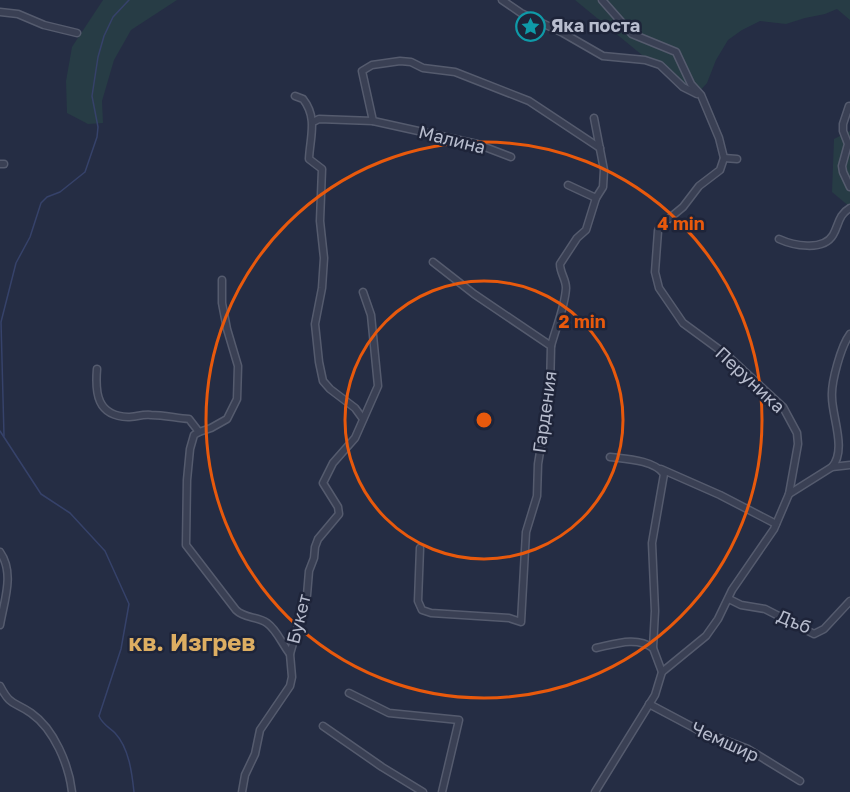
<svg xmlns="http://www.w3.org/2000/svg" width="850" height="792" font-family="'Golos Text',sans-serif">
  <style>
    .green { fill: #273c45 }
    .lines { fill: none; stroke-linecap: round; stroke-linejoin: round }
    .stream { stroke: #36426a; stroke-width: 1.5 }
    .street-casing { stroke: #555b6e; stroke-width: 9 }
    .street { stroke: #3a4054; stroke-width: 6 }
    .ring { fill: none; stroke: #e8590c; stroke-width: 3 }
    .labels { text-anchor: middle; stroke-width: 5; stroke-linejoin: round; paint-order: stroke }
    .poi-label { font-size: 18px; font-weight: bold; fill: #b7bccd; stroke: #1e2439; text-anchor: start }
    .street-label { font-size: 18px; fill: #b7bccd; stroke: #1e2439 }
    .district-label { font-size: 24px; font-weight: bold; fill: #ddae62; stroke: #1e2439 }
    .centre { fill: #e8590c; stroke: #1e2439; stroke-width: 3 }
    .ring-label { font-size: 18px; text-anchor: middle; font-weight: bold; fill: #e8590c; stroke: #1e2439; stroke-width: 5; stroke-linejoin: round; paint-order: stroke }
  </style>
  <rect width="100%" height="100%" fill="#252d44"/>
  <!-- green -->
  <g class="green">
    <polygon points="103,0 177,0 131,30 114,60 102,101 103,123 88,124 67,113 66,81 72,47"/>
    <polygon points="575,0 850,0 850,20 837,9 825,14 805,18 786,24 760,21 742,30 728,40 716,60 707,83 698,93 675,79 663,62 642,55"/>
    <polygon points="850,131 850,207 832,192 834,139"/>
  </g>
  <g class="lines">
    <!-- stream -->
    <g class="stream">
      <path d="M0,431L41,494L70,513L105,551L129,604L121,649L99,716C102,724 110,728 115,733C129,748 132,773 134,792"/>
      <polyline points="4,436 1,322 16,263 30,237 41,203 47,197 60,192 85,172 97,137 98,127 92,96 98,57 104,36 113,17 129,0"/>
    </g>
    <defs>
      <g id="street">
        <polyline points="502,0 521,13 563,33 603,56 645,60 660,65 683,87 697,94"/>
        <polyline points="602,0 632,34 676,52 691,84 701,95 719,138 724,158 720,170 699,186 683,207 660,226 658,231 655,272 659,288 683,323 728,356 783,407 797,433 798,444 789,494 774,529 732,590 718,619 706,636 662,672"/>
        <polyline points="0,12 18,14 44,25 77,33"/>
        <path d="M295,96L303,99C318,118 310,137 309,159L322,169L320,221L324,258L322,288L315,324L319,362L323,381L330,389L355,408L363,419"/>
        <polyline points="849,106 843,124 843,131 848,144 842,166 843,172 850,187"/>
        <polyline points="313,122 319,119 373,121"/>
        <polyline points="511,157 477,144 373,121 362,71 372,65 400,61 411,62 423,68 455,72 529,101 600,148"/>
        <polyline points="724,158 737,159"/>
        <polyline points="0,164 4,164"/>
        <polyline points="568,185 596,198"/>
        <path d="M779,239C792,245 823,252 833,235C839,225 838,215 850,208"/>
        <path d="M551,346C556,327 565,307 566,288C566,279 560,273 560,264L577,238L586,230L596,198L603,187L604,170L594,118"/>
        <path d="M97,369C95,393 97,416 128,417C135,417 143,414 151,415C164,415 176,418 189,419L199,432L194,435L190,449L187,480L186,545L236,610C245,619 257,616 267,623C277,630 282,644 290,654"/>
        <polyline points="199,432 211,428 227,419 237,399 238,366 227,329 222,303 222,280"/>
        <path d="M832,467C847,450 832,417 832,397C831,382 841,346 850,334"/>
        <polyline points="661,469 720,495 776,524"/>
        <polyline points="789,494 832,467 850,465"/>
        <polyline points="420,548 418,601 422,610 431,613 509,618 521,622 526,532 537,496 538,464 550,391 551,346 474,294 433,262"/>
        <path d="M0,552C15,573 4,601 0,625"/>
        <polyline points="729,599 741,605 765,609 814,634 824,629 850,601"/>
        <path d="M596,648C615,644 636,636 653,648"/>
        <path d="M0,686C11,707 14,701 31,713C54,729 69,765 72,792"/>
        <polyline points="349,693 389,713 459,720 442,792"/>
        <polyline points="649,704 698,730 748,749 800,781"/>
        <polyline points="323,726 382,767 423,792"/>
        <polyline points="242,792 245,775 255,754 260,730 290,686 292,677 290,654 307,595 309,571 314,558 315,547 318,539 339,514 338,507 323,483 333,463 355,438 378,386 371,315 363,292"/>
        <path d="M595,792L655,695L662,672L653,648L655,611L652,543L664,474C654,460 626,459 610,457"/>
      </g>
    </defs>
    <!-- street casing -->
    <use href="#street" class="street-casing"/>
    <!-- street -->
    <use href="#street" class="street"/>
  </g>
  <!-- distance rings -->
  <g class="ring">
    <circle cx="484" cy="420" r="139"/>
    <circle cx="484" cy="420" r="278"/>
  </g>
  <!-- icons -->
  <defs>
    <symbol id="sight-ring" viewBox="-11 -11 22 22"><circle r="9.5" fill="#1e2439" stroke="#0f9aa8" stroke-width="1.5"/><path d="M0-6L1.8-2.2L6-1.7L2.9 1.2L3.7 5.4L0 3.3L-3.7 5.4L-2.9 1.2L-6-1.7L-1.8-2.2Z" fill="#0f9aa8"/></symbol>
  </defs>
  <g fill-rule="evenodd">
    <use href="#sight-ring" x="514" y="10" width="33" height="33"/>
  </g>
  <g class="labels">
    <!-- poi labels -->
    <g class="poi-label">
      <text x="551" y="32">Яка поста</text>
    </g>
    <!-- street labels -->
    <g class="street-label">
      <text transform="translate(452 140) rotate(14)" y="6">Малина</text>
      <text transform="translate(750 380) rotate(43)" y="6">Перуника</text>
      <text transform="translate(545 412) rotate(-82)" y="6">Гардения</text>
      <text transform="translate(299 619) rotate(-76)" y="6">Букет</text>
      <text transform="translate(794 622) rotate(22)" y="6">Дъб</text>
      <text transform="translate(725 742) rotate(24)" y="6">Чемшир</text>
    </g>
    <!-- district labels -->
    <g class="district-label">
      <text x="192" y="651">кв. Изгрев</text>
    </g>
  </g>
  <circle cx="484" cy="420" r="9" class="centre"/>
  <g class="ring-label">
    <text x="681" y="230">4 min</text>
    <text x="582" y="328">2 min</text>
  </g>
</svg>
